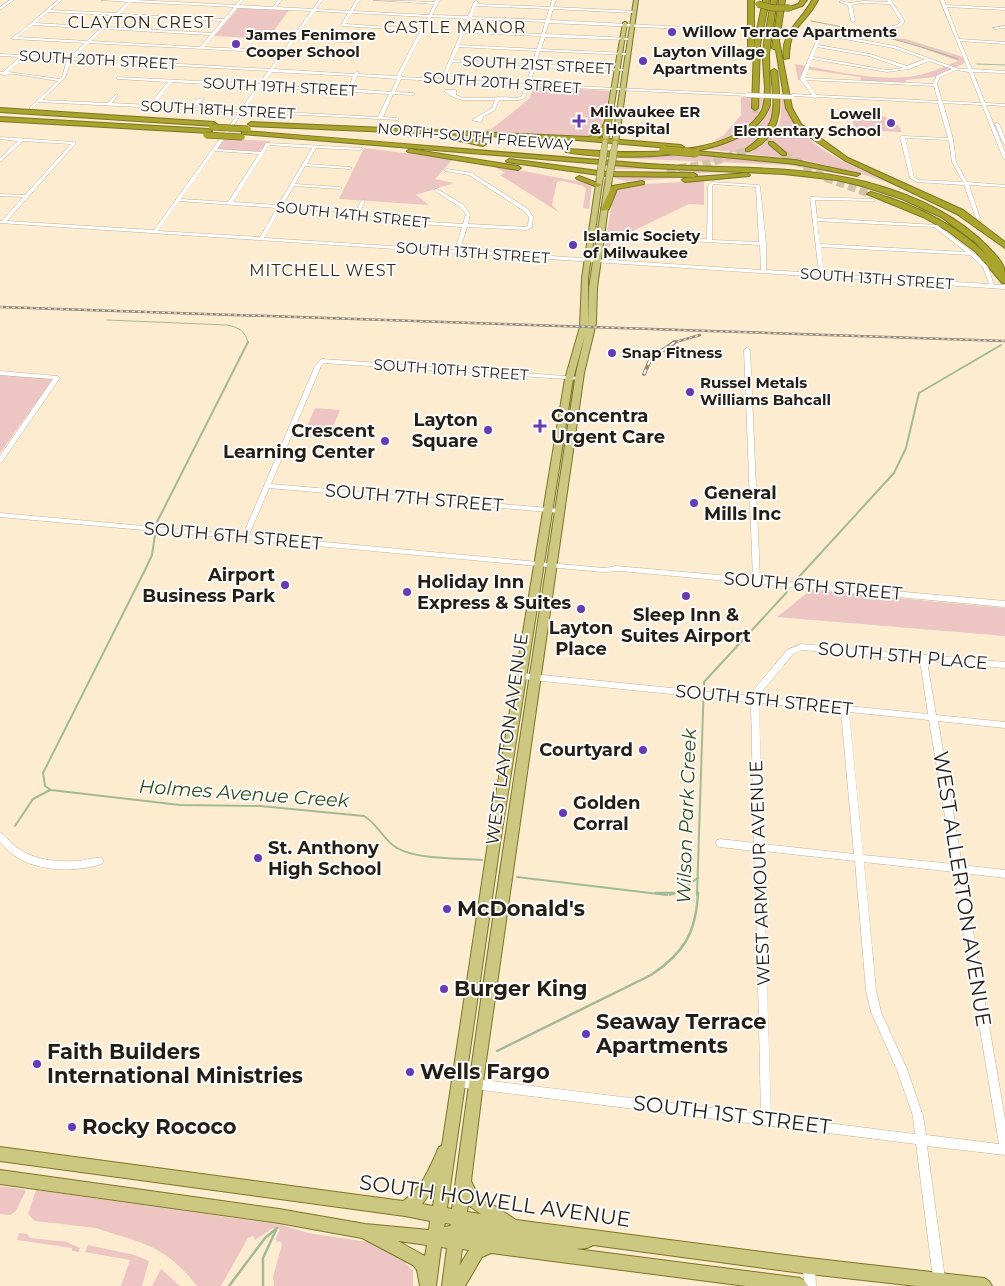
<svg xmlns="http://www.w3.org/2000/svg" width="1005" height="1286" font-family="Montserrat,sans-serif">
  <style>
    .green { fill: #edc6c4 }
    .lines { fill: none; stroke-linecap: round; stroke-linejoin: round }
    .stream-far2 { stroke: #a2ba95; stroke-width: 1 }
    .stream-far1 { stroke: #a2ba95; stroke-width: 2 }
    .stream { stroke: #a2ba95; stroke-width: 2.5 }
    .highway-tunnel-far1 { stroke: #d2c3ab; stroke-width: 5.5; stroke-dasharray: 5.5 3; stroke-linecap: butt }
    .highway-tunnel { stroke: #d2c3ab; stroke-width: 8; stroke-dasharray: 8 4; stroke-linecap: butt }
    .minor-casing { stroke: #c3b298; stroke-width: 1 }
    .major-casing { stroke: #7b7524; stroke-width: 2 }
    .highway-casing { stroke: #7b7524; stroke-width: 2 }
    .minor { fill: #fff; fill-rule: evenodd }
    .major { fill: #ccc881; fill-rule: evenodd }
    .highway { fill: #aaa42d; fill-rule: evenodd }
    .rail-far1-casing { stroke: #958976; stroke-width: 2.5 }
    .rail-casing { stroke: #958976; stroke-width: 4 }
    .rail-far1 { stroke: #fcfcfc; stroke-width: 1; stroke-dasharray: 3; stroke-linecap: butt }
    .rail { stroke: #fcfcfc; stroke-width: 2; stroke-dasharray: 5; stroke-linecap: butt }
    .minor-bridge-casing { stroke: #c3b298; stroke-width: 5; stroke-linecap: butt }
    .major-bridge-far1-casing { stroke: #7b7524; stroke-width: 6; stroke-linecap: butt }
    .major-bridge-casing { stroke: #7b7524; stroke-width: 8; stroke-linecap: butt }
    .highway-bridge-far1-casing { stroke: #7b7524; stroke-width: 7; stroke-linecap: butt }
    .highway-bridge-casing { stroke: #7b7524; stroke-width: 9; stroke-linecap: butt }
    .minor-bridge { stroke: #fff; stroke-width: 4 }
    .major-bridge-far1 { stroke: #ccc881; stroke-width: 5 }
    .major-bridge { stroke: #ccc881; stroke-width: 7 }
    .highway-bridge-far1 { stroke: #aaa42d; stroke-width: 5.5 }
    .highway-bridge { stroke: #aaa42d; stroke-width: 8 }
    .poi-dot { fill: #663ab2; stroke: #fcfcfc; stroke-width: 2 }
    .labels { text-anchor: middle; stroke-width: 4; stroke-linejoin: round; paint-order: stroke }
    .far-poi-label { font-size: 15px; font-weight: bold; fill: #241d13; stroke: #fcfcfc; text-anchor: start }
    .far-street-label { font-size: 15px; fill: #241d13; stroke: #fcfcfc }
    .far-quarter-label { font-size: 16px; letter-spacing: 1px; fill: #362812; stroke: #fcfcfc }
    .poi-label { font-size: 18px; font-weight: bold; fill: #241d13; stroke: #fcfcfc; text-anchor: start }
    .street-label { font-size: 18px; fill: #241d13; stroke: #fcfcfc }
    .water-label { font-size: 19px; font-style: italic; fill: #2d4d19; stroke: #fcfcfc }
    .near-street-label { font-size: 21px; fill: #241d13; stroke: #fcfcfc }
    .near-poi-label { font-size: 21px; font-weight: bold; fill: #241d13; stroke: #fcfcfc; text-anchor: start }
  </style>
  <rect width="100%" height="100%" fill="#feecd1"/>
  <!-- green -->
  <g class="green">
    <polygon points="238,8 289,10 268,39 214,36"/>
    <polygon points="320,33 357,35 352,43 315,41"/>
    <path d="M880,37L906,39L963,57L965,63L935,77L906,80V83L861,81L860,77L805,69L801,80H798L795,64C833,70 875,82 914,76C929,74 944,66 958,61L905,42Z"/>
    <polygon points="533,86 610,91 600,134 588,137 474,132 491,129 503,120 530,98"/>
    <path d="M751,96V108H758V97H763C763,121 734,138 712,141L723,136L741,115V97Z"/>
    <path d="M781,98H783C795,150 864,170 907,189L865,175L804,160L706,149C732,144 764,130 771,106C781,123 757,140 745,149L752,152C778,135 782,130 781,98Z"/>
    <path d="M850,112C867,112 895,114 902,132L855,130Z"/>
    <polygon points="225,139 271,141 265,145 259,152 217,149"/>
    <polygon points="364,148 453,159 435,179 454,183 416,195 429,205 339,199"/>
    <path d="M686,153C747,158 807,162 867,179L788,165L616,158Z"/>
    <polygon points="492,165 592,184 589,209 583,208 586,188 583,187 584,186 562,181 557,182 552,205 560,213 500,175 505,173"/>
    <path d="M615,165C675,169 735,165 794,173C834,178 871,188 909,201L844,182L791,174L744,172L624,175L669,173L665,169H615Z"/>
    <polygon points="733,175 626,181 613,178 614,176"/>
    <polygon points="704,181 704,205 689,204 614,240 609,247 604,247 615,189 624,185"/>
    <polygon points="0,375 53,379 0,453"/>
    <polygon points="315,408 340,410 328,438 303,436"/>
    <polygon points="811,590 1005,608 1005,636 777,617"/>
    <polygon points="0,1186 26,1190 16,1211 10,1215 0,1214"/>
    <path d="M36,1190L282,1225L308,1233L375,1243L408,1259L406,1263L413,1270V1286H274L273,1277L282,1244L280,1241L277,1243L276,1238L280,1229L273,1228L255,1240L253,1236L248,1238L221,1286H197C163,1243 142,1244 96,1228L35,1221L28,1214Z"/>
    <polygon points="19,1233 27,1234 30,1238 67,1242 80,1248 79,1252 72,1251 72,1248 17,1240"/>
    <polygon points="88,1245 135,1255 149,1261 142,1286 121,1286 130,1260 85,1252"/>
    <polygon points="161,1269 180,1286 152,1286"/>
  </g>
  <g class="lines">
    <!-- stream-far2 -->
    <g class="stream-far2">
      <path d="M811,21C862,30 909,42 958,59"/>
      <polyline points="977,64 1005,65"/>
      <path d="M107,320L227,325C238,327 246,331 248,343"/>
    </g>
    <!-- stream-far1 -->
    <g class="stream-far1">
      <polyline points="157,522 248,342"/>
      <path d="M155,535L152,555L145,570L43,773L45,786L51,790L180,805L260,806L364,816C378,824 384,841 397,848C418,860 458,858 482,860"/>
      <polyline points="797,579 894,473 906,448 919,393 1001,345"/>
      <polyline points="15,826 33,799 50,790"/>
      <polyline points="517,877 667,895"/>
      <polyline points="670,895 678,892 698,878"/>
      <polyline points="697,895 704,682 787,592"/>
    </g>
    <!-- stream -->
    <g class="stream">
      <polyline points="656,893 674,893"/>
      <path d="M497,1051L651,975C684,953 696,933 698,893"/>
      <polyline points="229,1286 265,1238 277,1228"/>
      <polyline points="263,1286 263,1258 276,1230"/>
    </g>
    <!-- highway-tunnel-far1 -->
    <g class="highway-tunnel-far1">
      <polyline points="755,108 761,130 771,143"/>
      <polyline points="744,151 748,150"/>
    </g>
    <!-- highway-tunnel -->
    <g class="highway-tunnel">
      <polyline points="784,154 826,178 871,194"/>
      <polyline points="667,170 707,164 747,150"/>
    </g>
    <defs>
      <g id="minor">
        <polygon points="10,0 14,0 0,10 0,7"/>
        <path d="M58,0H62L50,10L116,13L128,2L101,0H134L236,5L240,0H244L239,5L273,7L278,0H282L276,7L313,9L319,0H323L316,9L350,11L356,0H360L353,11L429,15L434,4L373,0L435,2L436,0H440L432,15L468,16L474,2L476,1L478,2L477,4L550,7L552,0H556L553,7L635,11L634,13L553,9L550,20L686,27L688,28L686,29L549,23L545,34L630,38L632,39L630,40L545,37L541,49L627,53L629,54L627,55L540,51L536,64L625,69L627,70L625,71L535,67L530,84L747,94L749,95L748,96L529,86L525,98L519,100H499L495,110L483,117L482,121L480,122L472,120L492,108L495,100H462L453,97L445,92V90H456V95L463,98H496L498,97L518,98L522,96L525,86L401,79L395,92L413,93L415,94L413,95L393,94L383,117L397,118L399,119L398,120L243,112L217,149L261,152L266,143H268L362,148V149L360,150L316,148L307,164L350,167L352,168L350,169L305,166L295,184L340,187L342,188L340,189L294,186L283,205L336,209L355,213L361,201L363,200L365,201L359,214L379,219L463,224L466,214L460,207L435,191V189H437L464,205L470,214L468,224L526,227L528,226L529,217L524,211L469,175L445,171V170L447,169L472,173L528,209L533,217L532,227L527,230L467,227L460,250L761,270L760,245L636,238L634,237L636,236L707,239L708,186L712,182L758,185L760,186L766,244V270L819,273L810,197L873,199L875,200V201L815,200L817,218L937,225L979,257L988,267L994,285H1005V289L0,223V221H2L23,197L0,196V194L25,195L71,144L23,141L0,162V158L18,141L0,139V137L74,142L76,143L7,221L154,230L239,112L39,102L32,109H30V107L58,81L15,74L3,75L0,74V72H3L20,57L0,56V54L23,55L25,54L27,55L69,58L85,43L13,39L11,38L19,33ZM131,2L234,7L224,19L120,14ZM476,6L549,9L546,20L472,17ZM237,8L311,11L283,51L204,47ZM315,11L348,13L341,25L343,26L420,31L397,75L398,76L358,74L359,72L357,71L354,74L273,69ZM48,12L114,15L102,27L35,23ZM352,13L428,17L421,29L345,24ZM118,16L222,21L212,33L106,27ZM431,17L467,19L441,79L402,77L401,75ZM471,19L545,22L542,34L465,31ZM33,25L100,29L87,41L17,37ZM104,29L210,35L200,47L91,41ZM464,33L541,36L537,49L459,45ZM89,43L281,53L270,69L73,58ZM459,47L536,51L532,64L453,60ZM24,58L67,60L62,77L60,79L8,72ZM71,60L268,71L259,84L117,77V79H118L168,82L149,105L112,103L118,95L116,94L107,103L42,100L65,78ZM452,62L532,66L526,84L445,79ZM272,72L353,76L348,89L262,85ZM357,76L397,79L391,92L352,89ZM172,82L257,87L240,110L194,108C197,104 200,102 204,99L202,98L196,100L189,107L153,106ZM261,87L389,94L378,117L244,110ZM269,145L312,148L278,205L233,202ZM215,151L259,154L228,202L181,199ZM713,184L756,187L759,242L712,240V186ZM179,201L277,208L260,237L158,231ZM281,208L336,211L379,221L462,227L455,250L264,238ZM817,221L934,227L966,252L820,244ZM821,247L970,255L983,267L989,284L824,274Z"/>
        <polygon points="887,0 891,0 905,22 899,27 885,29 883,28 897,25 901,22 890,4 863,3 852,5 855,21 853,22 851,21 848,5 839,2 841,1 850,3 863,1 888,2"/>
        <path d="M940,0H944L946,5L1005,8V10L947,7L959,39L1005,42V44L960,41L972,69L1005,71V73L973,72L985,103L1005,104V106L986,105L1005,152V159L1003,158L982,105L943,103L953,139L956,162L967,182L1005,185V187L969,185L980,218L978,219L976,218L964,185L917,182L910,178L900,137L902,136L948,138L938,103L817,97L815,99L813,97L792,96L790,95L792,94L812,95L800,79L819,34L807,32L808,30L895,46L959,69H968ZM823,35L893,48L925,59L907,66L870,54L818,45ZM817,47L869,56L903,68L887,70L813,57ZM812,59L887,72L909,69L929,61L952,69L937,75L933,84L805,78ZM956,70L969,72L981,103L942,101L937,84L940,77ZM806,80L934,86L938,101L816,95ZM905,138L949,140L952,162L963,182L918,180L914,177Z"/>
        <polygon points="1005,26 1005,28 995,29 993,28"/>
        <polygon points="997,123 999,124 1005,138 1005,144 1003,143 995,124"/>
        <polygon points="747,348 750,350 760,579 1005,601 1005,607 621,571 603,572 0,517 0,513 243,535 315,366 320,360 322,359 579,377 581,378 581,380 324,363 321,366 271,484 560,509 563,511 560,513 269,488 249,535 603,568 612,567 615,566 753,578 744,350"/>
        <polygon points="0,371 57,376 60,378 2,462 0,463 0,456 53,379 0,375"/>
        <path d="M801,644L1005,662V668L927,661L936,715L1005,722V728L938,721L962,865L1005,870V878L963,873L1005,1119V1155L927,1146L946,1286H934L916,1144L458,1087L454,1086L453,1082L454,1078L458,1077L761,1114L755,851L720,847L717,846L716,843L717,840L720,839L754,843L751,702L522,679L519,678L518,676L519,674L522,673L751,696L752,692L787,650ZM802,650L920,660L928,714L759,697V695L793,654ZM759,703L841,711L854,854L763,844ZM849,712L929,720L953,864L863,855ZM763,851L855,861L866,990L871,1012L897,1070L913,1116L915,1134L771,1116ZM864,862L954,872L999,1144L926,1135L923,1116L907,1069L881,1012L876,990Z"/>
        <path d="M0,833L3,834C10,841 16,848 24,852C40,861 61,862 79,861C86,860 95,857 102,858L103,861L102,864C77,872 41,872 18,858C11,854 6,848 0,842Z"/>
        <polygon points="809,1260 813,1262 815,1266 816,1286 804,1286 803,1266 805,1262"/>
      </g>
      <g id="major">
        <polygon points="634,0 638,0 618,143 615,145 612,143"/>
        <polygon points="625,22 627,23 608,142 605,144 602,142 623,23"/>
        <path d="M600,175L603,177L588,278V326L589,288L606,178L609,176L612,178L597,288L596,323L584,373L484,1075L471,1181L478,1195L516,1220L809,1258L984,1278L989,1281L992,1286H917L809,1274L593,1245L587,1248L576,1249L800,1278L805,1281L808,1286H746L491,1253L482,1257L465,1286H442L447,1248L441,1247L436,1286H420L417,1270L413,1265L362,1238L279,1223L0,1184V1170L279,1209L365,1224L429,1230L430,1221L405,1216L0,1161V1147L403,1201C422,1189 430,1167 439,1147L442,1146L488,843L565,379L580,327L582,278L597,177ZM585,335L576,373C534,652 489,930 452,1209L447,1208L500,843L573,379ZM436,1185L433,1206L422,1204ZM468,1205L481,1214L467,1212ZM445,1223L451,1224L450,1226L444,1227ZM398,1241L427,1245L425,1256L423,1255ZM462,1249L469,1250L460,1265Z"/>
      </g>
      <g id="highway">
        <polygon points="748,0 754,0 754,49 751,51 748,49"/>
        <polygon points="763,0 769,0 760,45 758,108 755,110 752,108 754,45"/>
        <path d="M771,0H777L769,53L770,105C751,163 614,161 566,152L565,151L568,149C618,153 734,162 762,110C765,103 765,94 765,87C764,76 763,64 763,53C764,35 769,18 771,0Z"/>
        <polygon points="779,0 785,0 779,41 792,108 801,124 848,158 963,210 1005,242 1005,248 957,214 844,160 805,134 796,126 786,108 776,50 772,48"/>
        <polygon points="801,0 807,0 802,6 790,10 787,8 798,4"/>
        <path d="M812,0H818C805,26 789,24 789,58L784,59C779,33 802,21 812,0Z"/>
        <path d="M774,69L777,71C780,98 785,126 760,145C755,148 751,152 746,151V149C780,125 774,109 771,71Z"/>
        <polygon points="0,108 214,122 217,124 214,126 0,112"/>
        <polygon points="609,116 612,118 606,134 597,138 681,145 684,147 681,149 577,140 251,126 248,124 251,122 589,137 600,133 606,118"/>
        <polygon points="0,117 209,129 212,131 209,133 0,121"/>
        <path d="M244,131C379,141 513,154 648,164C721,169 795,164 866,182C911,194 957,214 989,248C995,254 1002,261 1004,268C1005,272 1005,279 1005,283H1002L976,252L948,231L923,217L867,194L871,192C916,205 963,227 994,263L975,242L941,217L902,199L862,186L837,180L784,174L650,168L242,134V132Z"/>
        <polygon points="457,137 483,142 486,144 483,146 455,140 455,138"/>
        <polygon points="769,142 773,142 786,153 786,155 782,155 769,144"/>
        <polygon points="410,149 518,166 521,168 518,170 408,152 407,151"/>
        <polygon points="696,151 795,160 860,174 857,176 795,164 694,154 694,152"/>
        <polygon points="509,159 606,172 694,173 697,175 694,177 606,176 507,162 506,161"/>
        <polygon points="747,173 750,175 749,176 685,182 682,180 685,178"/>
        <polygon points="579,176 600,184 601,185 598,187 577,179 576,178"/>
        <polygon points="642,181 644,182 644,184 617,189 609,209 602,211 601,209 612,186"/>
      </g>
    </defs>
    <!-- minor casing -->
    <use href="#minor" class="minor-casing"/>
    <!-- major casing -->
    <use href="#major" class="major-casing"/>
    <!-- highway casing -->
    <use href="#highway" class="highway-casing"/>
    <!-- minor -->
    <use href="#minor" class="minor"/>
    <!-- major -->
    <use href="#major" class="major"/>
    <!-- highway -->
    <use href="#highway" class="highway"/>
    <defs>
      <g id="rail-far1">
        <polyline points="0,307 1005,341"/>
        <polyline points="672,343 700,335"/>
      </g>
      <polyline id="rail" points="644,374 651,358 675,342"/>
    </defs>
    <!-- rail-far1 casing -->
    <use href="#rail-far1" class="rail-far1-casing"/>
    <!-- rail casing -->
    <use href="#rail" class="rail-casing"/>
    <!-- rail-far1 -->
    <use href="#rail-far1" class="rail-far1"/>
    <!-- rail -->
    <use href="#rail" class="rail"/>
    <defs>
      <polyline id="minor-bridge" points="747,95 792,97"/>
      <g id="major-bridge-far1">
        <polyline points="604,151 605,142"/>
        <polyline points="614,151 615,143"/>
      </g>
      <g id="major-bridge">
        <polyline points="600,177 604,150"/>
        <polyline points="609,178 614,150"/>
      </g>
      <g id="highway-bridge-far1">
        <polyline points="758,4 773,8 790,8"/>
        <polyline points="212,127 248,129"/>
        <polyline points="206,135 242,137"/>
        <polyline points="662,150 678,151"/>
      </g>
      <polyline id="highway-bridge" points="664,150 696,153"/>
    </defs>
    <!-- minor-bridge casing -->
    <use href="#minor-bridge" class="minor-bridge-casing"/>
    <!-- major-bridge-far1 casing -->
    <use href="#major-bridge-far1" class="major-bridge-far1-casing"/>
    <!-- major-bridge casing -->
    <use href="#major-bridge" class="major-bridge-casing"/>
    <!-- highway-bridge-far1 casing -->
    <use href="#highway-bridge-far1" class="highway-bridge-far1-casing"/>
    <!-- highway-bridge casing -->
    <use href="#highway-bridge" class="highway-bridge-casing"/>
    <!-- minor-bridge -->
    <use href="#minor-bridge" class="minor-bridge"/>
    <!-- major-bridge-far1 -->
    <use href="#major-bridge-far1" class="major-bridge-far1"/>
    <!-- major-bridge -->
    <use href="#major-bridge" class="major-bridge"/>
    <!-- highway-bridge-far1 -->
    <use href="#highway-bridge-far1" class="highway-bridge-far1"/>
    <!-- highway-bridge -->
    <use href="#highway-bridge" class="highway-bridge"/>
  </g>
  <!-- markers -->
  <g class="poi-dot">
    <circle cx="672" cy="32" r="5"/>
    <circle cx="236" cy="44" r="5"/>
    <circle cx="643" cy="61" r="5"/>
    <path d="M576.5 113.5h5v5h5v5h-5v5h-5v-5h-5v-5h5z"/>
    <circle cx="891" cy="123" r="5"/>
    <circle cx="573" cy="245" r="5"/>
    <circle cx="612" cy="353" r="5"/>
    <circle cx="690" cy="392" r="5"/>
    <path d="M537.5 418.5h5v5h5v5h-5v5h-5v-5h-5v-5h5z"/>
    <circle cx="488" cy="430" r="5"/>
    <circle cx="385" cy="441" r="5"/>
    <circle cx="694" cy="503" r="5"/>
    <circle cx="285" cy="585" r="5"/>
    <circle cx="407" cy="592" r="5"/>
    <circle cx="686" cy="596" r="5"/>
    <circle cx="581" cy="609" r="5"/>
    <circle cx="643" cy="750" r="5"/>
    <circle cx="563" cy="813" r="5"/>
    <circle cx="258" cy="858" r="5"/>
    <circle cx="447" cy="909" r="5"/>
    <circle cx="444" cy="989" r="5"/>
    <circle cx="586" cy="1034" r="5"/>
    <circle cx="37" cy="1064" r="5"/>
    <circle cx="410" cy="1072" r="5"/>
    <circle cx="72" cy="1127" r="5"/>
  </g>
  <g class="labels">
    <!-- far-poi labels -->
    <g class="far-poi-label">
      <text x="682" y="37">Willow Terrace Apartments</text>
      <text x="246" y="40">James Fenimore<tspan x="246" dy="17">Cooper School</tspan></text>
      <text x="653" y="57">Layton Village<tspan x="653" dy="17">Apartments</tspan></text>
      <text x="590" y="117">Milwaukee ER<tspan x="590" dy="17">&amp; Hospital</tspan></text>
      <text x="881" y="119" text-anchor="end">Lowell<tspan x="881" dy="17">Elementary School</tspan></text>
      <text x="583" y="241">Islamic Society<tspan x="583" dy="17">of Milwaukee</tspan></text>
      <text x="622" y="358">Snap Fitness</text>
      <text x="700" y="388">Russel Metals<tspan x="700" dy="17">Williams Bahcall</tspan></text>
    </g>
    <!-- far-street labels -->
    <g class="far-street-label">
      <text transform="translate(98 60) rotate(3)" y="5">SOUTH 20TH STREET</text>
      <text transform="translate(538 65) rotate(3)" y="5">SOUTH 21ST STREET</text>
      <text transform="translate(502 83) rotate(4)" y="5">SOUTH 20TH STREET</text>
      <text transform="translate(280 87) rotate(3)" y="5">SOUTH 19TH STREET</text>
      <text transform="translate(218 110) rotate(3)" y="5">SOUTH 18TH STREET</text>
      <text transform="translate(475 137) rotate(5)" y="5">NORTH-SOUTH FREEWAY</text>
      <text transform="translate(353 215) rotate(6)" y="5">SOUTH 14TH STREET</text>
      <text transform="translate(473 253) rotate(4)" y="5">SOUTH 13TH STREET</text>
      <text transform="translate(877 279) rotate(4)" y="5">SOUTH 13TH STREET</text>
      <text transform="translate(451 370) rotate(4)" y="5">SOUTH 10TH STREET</text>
    </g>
    <!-- far-quarter labels -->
    <g class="far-quarter-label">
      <text x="141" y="28">CLAYTON CREST</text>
      <text x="455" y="33">CASTLE MANOR</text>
      <text x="323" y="276">MITCHELL WEST</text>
    </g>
    <!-- poi labels -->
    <g class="poi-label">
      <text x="551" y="422">Concentra<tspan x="551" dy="21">Urgent Care</tspan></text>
      <text x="478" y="426" text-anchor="end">Layton<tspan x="478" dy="21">Square</tspan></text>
      <text x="375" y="437" text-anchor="end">Crescent<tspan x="375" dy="21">Learning Center</tspan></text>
      <text x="704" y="499">General<tspan x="704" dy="21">Mills Inc</tspan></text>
      <text x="275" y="581" text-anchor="end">Airport<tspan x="275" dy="21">Business Park</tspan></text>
      <text x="417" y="588">Holiday Inn<tspan x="417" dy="21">Express &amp; Suites</tspan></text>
      <text x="686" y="621" text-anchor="middle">Sleep Inn &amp;<tspan x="686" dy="21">Suites Airport</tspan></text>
      <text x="581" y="634" text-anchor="middle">Layton<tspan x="581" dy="21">Place</tspan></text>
      <text x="633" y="756" text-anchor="end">Courtyard</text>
      <text x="573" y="809">Golden<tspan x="573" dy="21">Corral</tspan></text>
      <text x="268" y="854">St. Anthony<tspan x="268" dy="21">High School</tspan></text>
    </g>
    <!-- street labels -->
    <g class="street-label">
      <text transform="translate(414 498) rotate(5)" y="6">SOUTH 7TH STREET</text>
      <text transform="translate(233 536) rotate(5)" y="6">SOUTH 6TH STREET</text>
      <text transform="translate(813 586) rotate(5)" y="6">SOUTH 6TH STREET</text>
      <text transform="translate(903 656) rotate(5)" y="6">SOUTH 5TH PLACE</text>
      <text transform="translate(764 700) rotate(6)" y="6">SOUTH 5TH STREET</text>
      <text transform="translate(507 739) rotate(-82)" y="6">WEST LAYTON AVENUE</text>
      <text transform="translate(760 873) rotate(-92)" y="6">WEST ARMOUR AVENUE</text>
    </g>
    <!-- water labels -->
    <g class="water-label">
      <text transform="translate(244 793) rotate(4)" y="7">Holmes Avenue Creek</text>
      <text transform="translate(686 816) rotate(-88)" y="7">Wilson Park Creek</text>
    </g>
    <!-- near-street labels -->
    <g class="near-street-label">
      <text transform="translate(962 889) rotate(81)" y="7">WEST ALLERTON AVENUE</text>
      <text transform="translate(732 1115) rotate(7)" y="7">SOUTH 1ST STREET</text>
      <text transform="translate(495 1201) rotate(8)" y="7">SOUTH HOWELL AVENUE</text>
    </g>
    <!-- near-poi labels -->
    <g class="near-poi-label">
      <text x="457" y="916">McDonald's</text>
      <text x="454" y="996">Burger King</text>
      <text x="596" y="1029">Seaway Terrace<tspan x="596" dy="24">Apartments</tspan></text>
      <text x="47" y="1059">Faith Builders<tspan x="47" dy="24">International Ministries</tspan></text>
      <text x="420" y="1079">Wells Fargo</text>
      <text x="82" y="1134">Rocky Rococo</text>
    </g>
  </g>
</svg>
